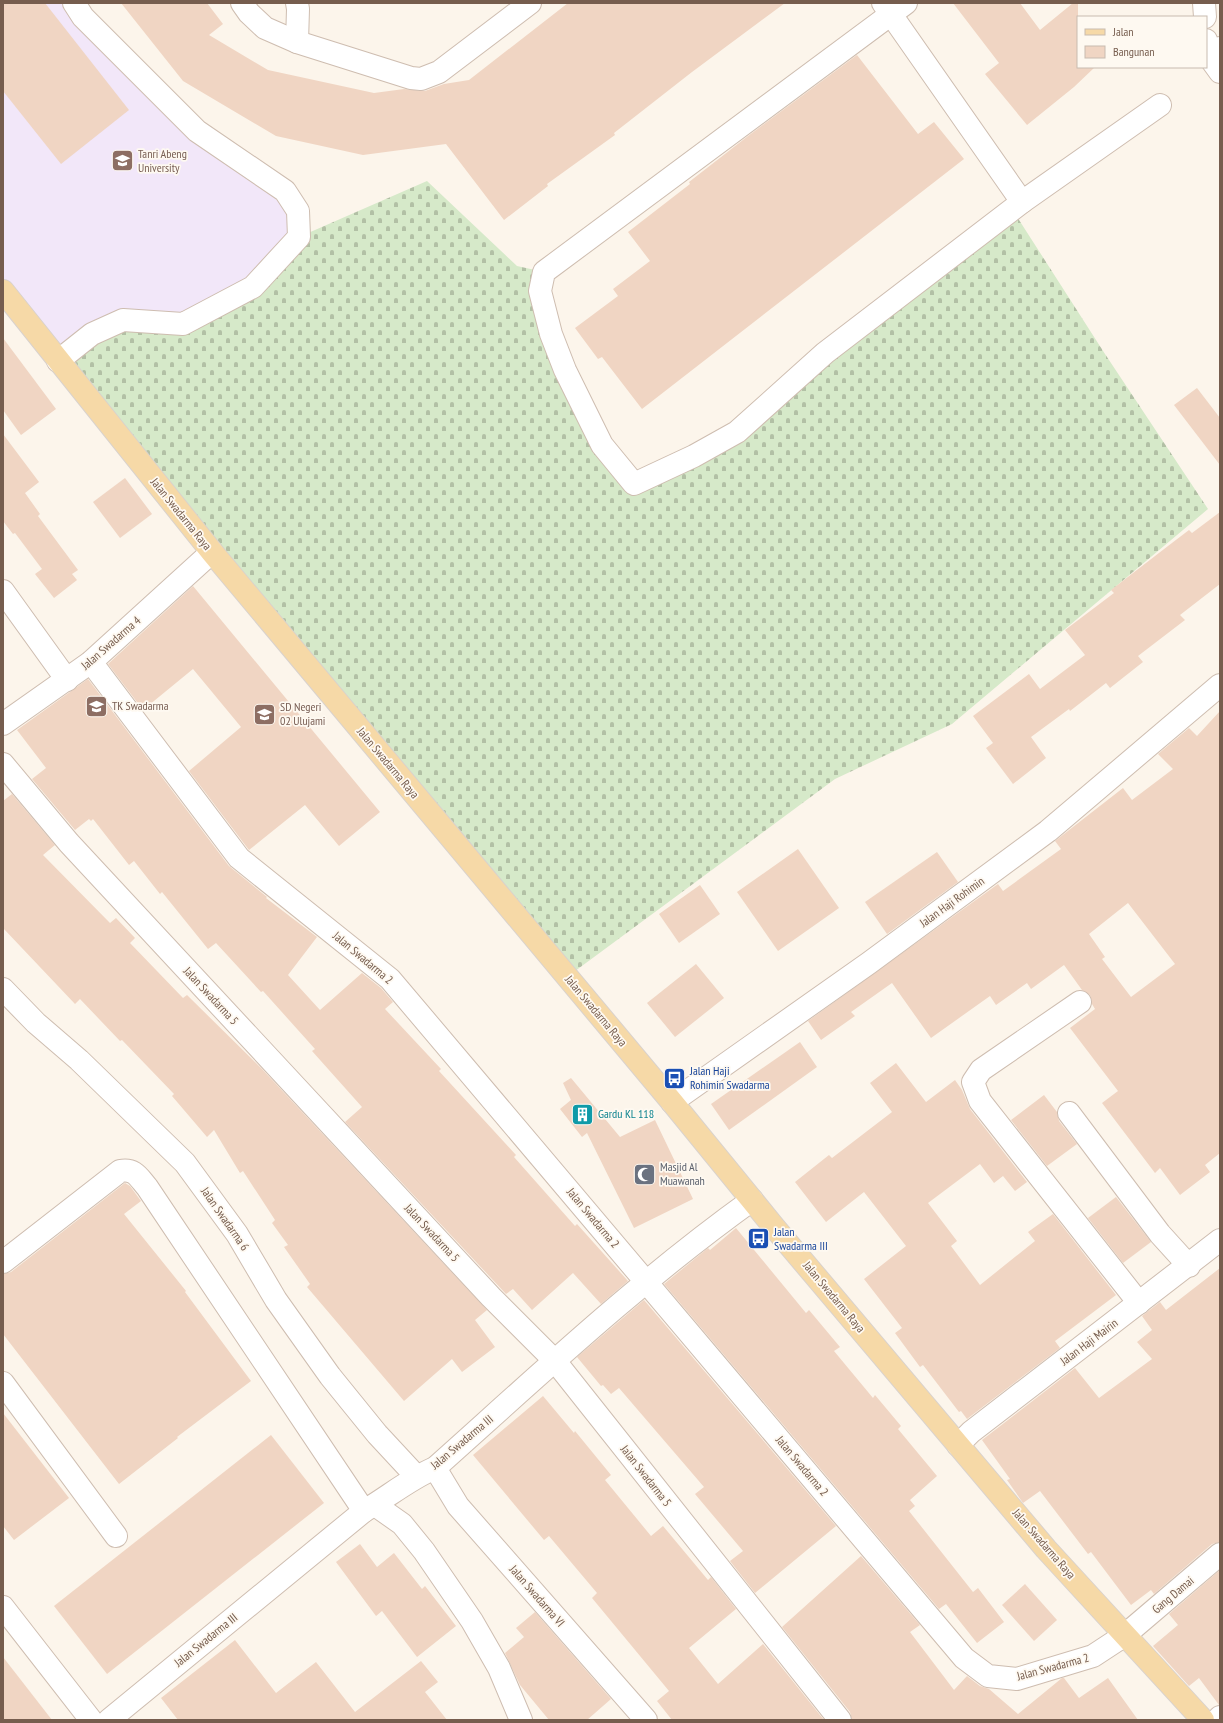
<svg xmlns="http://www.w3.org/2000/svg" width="1223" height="1723" font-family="'PT Sans Narrow',sans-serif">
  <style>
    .education { fill: #f2e7f9 }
    .cemetery { fill: url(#cemetery-stones) }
    .building { fill: #f0d5c3; fill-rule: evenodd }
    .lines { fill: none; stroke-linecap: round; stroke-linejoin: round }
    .minor-casing { stroke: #cebdb0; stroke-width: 24 }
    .major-casing { stroke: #d9d2cd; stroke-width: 24 }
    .minor { stroke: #fff; stroke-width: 22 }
    .major { stroke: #f6d9a7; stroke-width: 22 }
    .labels { text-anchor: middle; stroke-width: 3.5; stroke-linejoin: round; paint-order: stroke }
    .education-label { font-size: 12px; fill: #785e54; stroke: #fef9f1; text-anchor: start }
    .street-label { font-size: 12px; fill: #765d4e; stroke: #fef9f1 }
    .transit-label { font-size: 12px; fill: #164399; stroke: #fef9f1; text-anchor: start }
    .culture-label { font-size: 12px; fill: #0d838f; stroke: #fef9f1; text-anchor: start }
    .worship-label { font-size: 12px; fill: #5b616d; stroke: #fef9f1; text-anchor: start }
  </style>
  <defs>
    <pattern id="cemetery-stones" width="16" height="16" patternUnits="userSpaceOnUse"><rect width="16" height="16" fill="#d6e9c9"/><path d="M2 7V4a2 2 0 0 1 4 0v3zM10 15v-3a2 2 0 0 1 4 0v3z" fill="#b2c0a5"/></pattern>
  </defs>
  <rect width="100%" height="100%" fill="#fcf5eb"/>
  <!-- education -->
  <polygon class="education" points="3,3 74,3 197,131 285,191 299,237 253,287 58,361 3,291"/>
  <!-- cemetery -->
  <polygon class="cemetery" points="427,181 517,266 544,272 551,334 636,486 694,456 1012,209 1105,354 1208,509 952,724 835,779 567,977 58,361 92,334 183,324 253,287 299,237"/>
  <!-- building -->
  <g class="building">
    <polygon points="3,3 45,3 129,110 61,164 3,91"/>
    <polygon points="121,3 207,3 223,24 209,35 268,70 374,93 404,89 425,91 444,84 469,80 568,3 785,3 692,72 614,133 615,135 547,184 548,186 504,220 446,144 363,155 276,136 183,81"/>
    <polygon points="953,3 1020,3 1040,30 1073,3 1078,3 1078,67 1095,67 1074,87 1027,125 985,74 999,63"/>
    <polygon points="857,55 918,134 934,122 964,159 642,409 602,357 598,359 575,328 618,296 613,289 650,261 628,232 690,184 689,182 748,136"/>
    <polygon points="3,338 56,409 21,435 3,410"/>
    <polygon points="1197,388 1220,418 1220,465 1174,405"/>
    <polygon points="3,434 39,482 25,493 40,514 38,516 78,570 72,574 77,580 54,598 35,574 42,569 15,533 13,534 3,521"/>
    <polygon points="125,478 152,514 120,538 93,502"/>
    <polygon points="1220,512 1220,584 1180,615 1185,620 1138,656 1143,662 1110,688 1106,683 1070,711 1069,709 1031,737 1046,758 1013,784 986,748 993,743 973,716 1029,674 1040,689 1085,655 1065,630 1114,593 1111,590 1168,546 1189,530 1192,533"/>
    <polygon points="193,586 380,812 339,846 305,805 249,850 189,771 241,727 193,669 143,710 108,664"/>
    <polygon points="88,679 229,866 267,897 266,898 317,937 288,975 320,1010 362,973 381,988 393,1002 385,1009 441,1069 439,1071 516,1155 514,1157 575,1226 577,1224 628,1281 601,1304 573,1273 532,1310 513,1289 506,1294 345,1122 362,1107 312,1051 315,1049 263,991 261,992 216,943 208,949 162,892 160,894 134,861 129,865 93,819 91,821 89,819 75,830 32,779 46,768 17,730"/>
    <path d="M1220,711V1153L1205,1165L1210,1172L1180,1195L1160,1168L1155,1173L1102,1103L1118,1091L1070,1028L1095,1009L1092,1004L1090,995L1082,990L1064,965L1031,989L1027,983L996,1005L990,996L931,1038L892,983L851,1012L855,1016L821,1040L808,1021L998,884L1003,891L1061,849L1055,841L1123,788L1132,800L1173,769L1158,754L1189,728L1197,736ZM1128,903L1175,964L1131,997L1102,959L1105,957L1089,934Z"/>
    <polygon points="12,794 55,845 43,855 110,923 116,918 135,938 130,943 183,998 187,995 262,1069 487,1310 475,1320 495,1347 462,1372 452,1359 404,1401 307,1287 310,1284 284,1247 288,1245 272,1223 275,1220 243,1171 240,1173 214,1130 207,1137 172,1096 174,1094 122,1040 120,1041 80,999 75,1004 3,928 3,801"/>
    <polygon points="798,849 839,908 778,951 737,892"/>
    <polygon points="937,852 958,882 887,934 865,902"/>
    <polygon points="700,885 720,914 679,943 659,914"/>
    <polygon points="696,964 724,998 675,1037 647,1003"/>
    <polygon points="800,1042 817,1067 729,1130 711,1104"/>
    <polygon points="896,1063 926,1102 955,1080 962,1090 970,1109 1027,1182 1015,1191 1003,1176 994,1183 980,1164 928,1203 957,1241 951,1246 980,1285 1035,1241 1028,1232 1053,1214 1116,1295 1055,1341 1060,1348 967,1419 961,1411 959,1412 923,1365 920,1367 895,1333 902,1328 864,1279 906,1246 864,1192 826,1222 795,1182 829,1155 832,1158 892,1112 870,1083"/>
    <polygon points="571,1078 620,1137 655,1120 693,1199 634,1228 587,1133 582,1137 560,1109 571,1100 563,1083"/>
    <polygon points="1044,1095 1057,1112 1059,1121 1077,1144 1047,1166 1011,1120"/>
    <polygon points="125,1183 130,1186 141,1201 124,1214 186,1291 185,1292 251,1381 177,1437 178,1438 119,1484 3,1334 3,1274 11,1272"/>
    <polygon points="1116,1197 1151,1242 1123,1263 1088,1218"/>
    <polygon points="736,1228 806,1313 809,1310 840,1347 834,1351 873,1398 875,1395 901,1426 898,1429 937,1476 910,1500 915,1506 909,1511 973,1592 978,1588 1004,1622 977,1643 946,1604 939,1609 664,1284 708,1248 710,1250"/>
    <polygon points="1220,1268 1220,1542 1212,1544 1154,1594 1151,1590 1131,1605 1091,1552 1088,1554 1040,1491 1023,1503 1007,1480 1010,1479 982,1440 1075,1368 1099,1398 1152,1359 1137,1342 1152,1330 1142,1316 1160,1302 1166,1310"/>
    <polygon points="644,1300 836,1526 755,1593 730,1561 743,1551 695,1494 704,1487 619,1388 611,1394 603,1385 601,1386 577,1357"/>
    <polygon points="543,1396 574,1433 575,1431 611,1475 605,1480 651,1536 663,1526 708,1580 711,1577 736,1609 689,1648 718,1684 763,1644 824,1720 672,1720 657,1701 669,1691 592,1598 597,1593 549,1536 544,1540 473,1455"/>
    <polygon points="3,1413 69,1498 14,1540 3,1526"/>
    <polygon points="271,1435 324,1503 107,1674 54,1606"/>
    <polygon points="360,1544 377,1567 394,1553 422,1589 425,1586 456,1626 417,1657 382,1611 376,1616 336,1562"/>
    <polygon points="861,1556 920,1625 910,1632 954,1690 967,1676 980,1686 989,1689 1018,1714 1062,1678 1064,1678 1079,1698 1108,1678 1138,1720 852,1720 850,1712 782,1627"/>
    <polygon points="1220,1570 1220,1705 1219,1705 1199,1678 1189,1686 1153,1646 1178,1625 1169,1614"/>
    <polygon points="1025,1584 1057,1620 1034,1641 1002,1605"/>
    <polygon points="535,1612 611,1699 587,1720 549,1720 520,1685 505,1653 524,1637 516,1628"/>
    <polygon points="235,1640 276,1693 316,1662 355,1712 421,1661 438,1682 425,1692 447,1720 178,1720 161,1698"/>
    <polygon points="3,1657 52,1720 3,1720"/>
  </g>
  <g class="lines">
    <defs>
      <g id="minor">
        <polyline points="242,3 249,13 265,28 297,42 411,78 421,79 439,72 530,3"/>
        <polyline points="297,3 298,9 297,42"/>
        <polyline points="883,3 1022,202"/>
        <polyline points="906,3 544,272 540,291 551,334 565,370 602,445 634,484 694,456 737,432 825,353 1022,202 1160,105"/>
        <polyline points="1204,3 1205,17"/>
        <polyline points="1206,40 1207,54 1220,48"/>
        <polyline points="1207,54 1220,72"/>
        <polyline points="58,361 92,334 123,320 183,324 253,287 299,237 298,211 285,191 197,131 83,17 74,3"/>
        <polyline points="3,591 67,680"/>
        <polyline points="91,662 239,858 390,979 964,1658 988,1676 1017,1679 1093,1656 1125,1635 1220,1554"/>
        <polyline points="3,724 91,662 212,552"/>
        <polyline points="3,764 69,843 491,1297 555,1361 840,1720"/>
        <polyline points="3,989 36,1023 79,1060 185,1163 237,1234 276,1300 330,1376 377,1434 416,1476"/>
        <polyline points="1080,1002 981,1070 973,1082 980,1101 1139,1303"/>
        <polyline points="672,1102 869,963 1048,831 1220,685"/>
        <polyline points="1069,1113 1160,1234 1189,1266"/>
        <path d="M3,1262L120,1171C135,1168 139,1178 147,1187L364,1511"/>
        <polyline points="3,1383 116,1536"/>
        <polyline points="958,1445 971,1432 1220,1240"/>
        <polyline points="435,1468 458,1506 646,1720"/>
        <polyline points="375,1505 402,1524 424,1551 472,1621 499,1668 521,1720"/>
        <polyline points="3,1607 91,1720"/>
        <path d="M109,1720L364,1511C388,1497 409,1479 435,1468C538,1376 639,1281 752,1200"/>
        <polyline points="1217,1720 1220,1717"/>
      </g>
      <polyline id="major" points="3,291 212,552 672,1102 774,1227 1046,1549 1203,1720"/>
    </defs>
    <!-- minor casing -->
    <use href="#minor" class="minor-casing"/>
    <!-- major casing -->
    <use href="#major" class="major-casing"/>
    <!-- minor -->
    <use href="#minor" class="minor"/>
    <!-- major -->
    <use href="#major" class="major"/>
  </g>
  <!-- icons -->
  <defs>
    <symbol id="university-square" viewBox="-11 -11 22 22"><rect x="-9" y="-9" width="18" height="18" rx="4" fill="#8d6e63" stroke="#fef9f1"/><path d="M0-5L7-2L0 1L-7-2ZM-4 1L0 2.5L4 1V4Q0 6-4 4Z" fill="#fff"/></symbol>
    <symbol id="school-square" viewBox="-11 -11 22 22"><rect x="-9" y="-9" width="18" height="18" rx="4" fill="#8d6e63" stroke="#fef9f1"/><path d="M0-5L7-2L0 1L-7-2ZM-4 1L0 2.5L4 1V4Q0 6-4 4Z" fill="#fff"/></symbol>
    <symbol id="bus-square" viewBox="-11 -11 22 22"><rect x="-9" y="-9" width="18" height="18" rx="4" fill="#1a4fb4" stroke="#fef9f1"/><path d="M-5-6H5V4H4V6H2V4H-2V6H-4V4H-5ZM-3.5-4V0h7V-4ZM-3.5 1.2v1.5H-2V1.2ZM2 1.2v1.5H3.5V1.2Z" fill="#fff"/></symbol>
    <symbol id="building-square" viewBox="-11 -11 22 22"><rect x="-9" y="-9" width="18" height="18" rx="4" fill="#0f9aa8" stroke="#fef9f1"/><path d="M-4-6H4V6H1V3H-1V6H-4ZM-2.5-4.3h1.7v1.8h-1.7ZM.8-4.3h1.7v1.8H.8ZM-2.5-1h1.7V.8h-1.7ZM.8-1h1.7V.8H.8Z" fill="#fff"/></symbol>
    <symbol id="mosque-square" viewBox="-11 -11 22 22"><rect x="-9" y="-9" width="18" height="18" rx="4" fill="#6b7280" stroke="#fef9f1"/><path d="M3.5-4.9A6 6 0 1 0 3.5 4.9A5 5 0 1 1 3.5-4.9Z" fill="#fff"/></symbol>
  </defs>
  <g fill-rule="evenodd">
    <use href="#university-square" x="110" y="148" width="25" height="25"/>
    <use href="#school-square" x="84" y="694" width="25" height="25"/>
    <use href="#school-square" x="252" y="702" width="25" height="25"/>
    <use href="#bus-square" x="662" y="1066" width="25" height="25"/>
    <use href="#building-square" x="570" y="1102" width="25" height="25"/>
    <use href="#mosque-square" x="632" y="1162" width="25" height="25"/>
    <use href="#bus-square" x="746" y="1226" width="25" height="25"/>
  </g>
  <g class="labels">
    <!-- education labels -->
    <g class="education-label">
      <text x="138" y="158">Tanri Abeng<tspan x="138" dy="14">University</tspan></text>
      <text x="112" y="710">TK Swadarma</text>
      <text x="280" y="711">SD Negeri<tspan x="280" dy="14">02 Ulujami</tspan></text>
    </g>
    <!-- street labels -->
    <g class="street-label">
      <text transform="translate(181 514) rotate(51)" y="4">Jalan Swadarma Raya</text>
      <text transform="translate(111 643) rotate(-41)" y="4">Jalan Swadarma 4</text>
      <text transform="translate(388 763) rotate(50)" y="4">Jalan Swadarma Raya</text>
      <text transform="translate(952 902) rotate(-36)" y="4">Jalan Haji Rohimin</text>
      <text transform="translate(363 958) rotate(40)" y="4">Jalan Swadarma 2</text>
      <text transform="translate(211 996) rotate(47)" y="4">Jalan Swadarma 5</text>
      <text transform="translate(596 1011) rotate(50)" y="4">Jalan Swadarma Raya</text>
      <text transform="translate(593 1218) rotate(50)" y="4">Jalan Swadarma 2</text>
      <text transform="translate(225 1219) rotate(55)" y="4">Jalan Swadarma 6</text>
      <text transform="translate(432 1233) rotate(47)" y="4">Jalan Swadarma 5</text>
      <text transform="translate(834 1297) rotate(50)" y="4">Jalan Swadarma Raya</text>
      <text transform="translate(1089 1342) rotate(-37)" y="4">Jalan Haji Mairin</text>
      <text transform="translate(462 1442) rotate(-40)" y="4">Jalan Swadarma III</text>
      <text transform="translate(802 1466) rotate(50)" y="4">Jalan Swadarma 2</text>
      <text transform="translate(646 1476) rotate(52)" y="4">Jalan Swadarma 5</text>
      <text transform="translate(1044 1544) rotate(49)" y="4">Jalan Swadarma Raya</text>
      <text transform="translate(1173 1595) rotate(-40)" y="4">Gang Damai</text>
      <text transform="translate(537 1596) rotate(49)" y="4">Jalan Swadarma VI</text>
      <text transform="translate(206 1640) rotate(-39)" y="4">Jalan Swadarma III</text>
      <text transform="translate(1053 1667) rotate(-15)" y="4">Jalan Swadarma 2</text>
    </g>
    <!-- transit labels -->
    <g class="transit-label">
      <text x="690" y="1075">Jalan Haji<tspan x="690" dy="14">Rohimin Swadarma</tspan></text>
      <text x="774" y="1236">Jalan<tspan x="774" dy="14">Swadarma III</tspan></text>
    </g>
    <!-- culture labels -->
    <g class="culture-label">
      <text x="598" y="1118">Gardu KL 118</text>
    </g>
    <!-- worship labels -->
    <g class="worship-label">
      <text x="660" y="1171">Masjid Al<tspan x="660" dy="14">Muawanah</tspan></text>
    </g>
  </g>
  <!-- border -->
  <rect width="1223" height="1723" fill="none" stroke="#765d4e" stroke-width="8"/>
  <!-- legend -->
  <rect x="1077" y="16" width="130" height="52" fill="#fef9f1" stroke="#c8bbb0"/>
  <rect x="1085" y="29" width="20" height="6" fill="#f6d9a7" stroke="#c8bbb0"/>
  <text x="1113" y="36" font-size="12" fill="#765d4e">Jalan</text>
  <rect x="1085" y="46" width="20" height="12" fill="#f0d5c3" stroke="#c8bbb0"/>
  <text x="1113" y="56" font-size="12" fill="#765d4e">Bangunan</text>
</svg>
